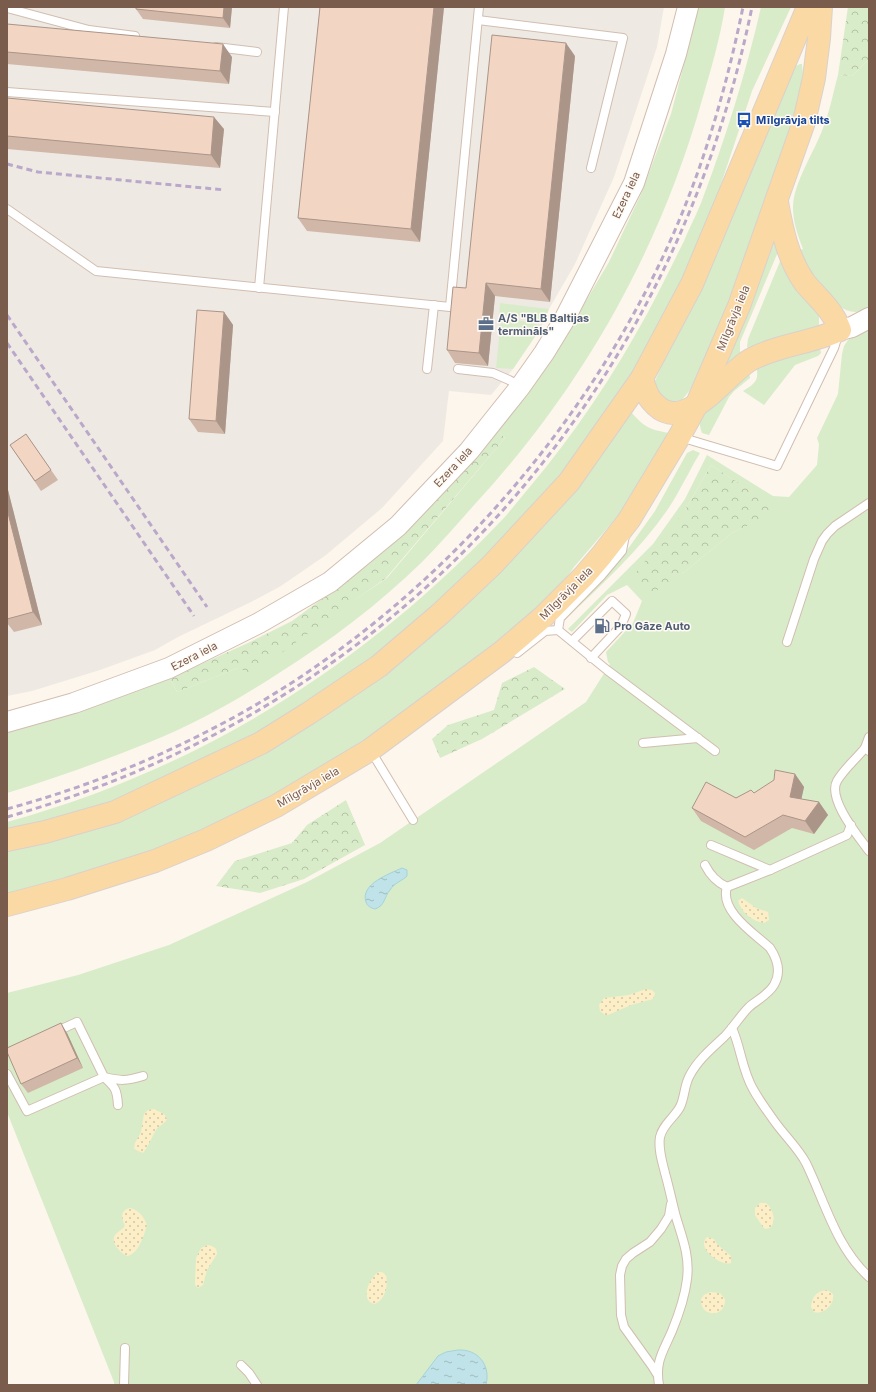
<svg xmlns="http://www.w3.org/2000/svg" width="876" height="1392" font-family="Inter,sans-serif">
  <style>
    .industrial { fill: #efe9e4 }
    .grass { fill: #d8ecc9; fill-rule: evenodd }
    .forest { fill: url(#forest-crowns) }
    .sand { fill: url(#sand-dots) }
    .water { fill: url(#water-ripples); stroke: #a5d3da }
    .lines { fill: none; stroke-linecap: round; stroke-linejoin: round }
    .service-casing { stroke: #d1beb0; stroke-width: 10 }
    .tertiary-casing { stroke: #d1beb0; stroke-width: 22 }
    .primary-casing { stroke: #dad1cd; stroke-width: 24 }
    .service { stroke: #fff; stroke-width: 8 }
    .tertiary { stroke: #fff; stroke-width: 20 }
    .primary { stroke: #fbd9a5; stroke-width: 22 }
    .rail { stroke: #b9a8c9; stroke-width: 3; stroke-dasharray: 6 4; stroke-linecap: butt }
    .wall { fill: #d1b7a8 }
    .shaded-wall { fill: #aa9588 }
    .building { fill: #f3d5c3; stroke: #aa9588 }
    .labels { text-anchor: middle; stroke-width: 3; stroke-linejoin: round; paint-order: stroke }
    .transit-label { font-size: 11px; font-weight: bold; fill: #164399; stroke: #fffaf3; text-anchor: start }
    .street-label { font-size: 11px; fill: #7a5c4d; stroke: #fffaf3 }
    .service-label { font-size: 11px; font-weight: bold; fill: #4e5e75; stroke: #fffaf3; text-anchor: start }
  </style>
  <defs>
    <pattern id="forest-crowns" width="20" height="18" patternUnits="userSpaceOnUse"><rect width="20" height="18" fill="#d8ecc9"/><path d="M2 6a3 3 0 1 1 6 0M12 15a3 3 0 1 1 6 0" fill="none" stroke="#b4c2a5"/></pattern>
    <pattern id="sand-dots" width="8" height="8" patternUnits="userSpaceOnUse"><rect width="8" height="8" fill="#fcefc7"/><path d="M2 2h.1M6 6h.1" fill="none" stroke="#d1c5a4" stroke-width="1.8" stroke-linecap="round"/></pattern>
    <pattern id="water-ripples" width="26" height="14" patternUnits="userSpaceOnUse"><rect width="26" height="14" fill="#bfe3e8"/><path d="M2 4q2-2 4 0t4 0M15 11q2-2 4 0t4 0" fill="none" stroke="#a0bbbe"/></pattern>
  </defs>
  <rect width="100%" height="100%" fill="#fdf6ec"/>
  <!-- industrial -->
  <polygon class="industrial" points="7,7 664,7 657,47 614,177 575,264 549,309 541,328 513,369 491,395 449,391 443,441 382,508 326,555 281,586 251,602 178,637 155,650 100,670 32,691 7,696"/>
  <!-- grass -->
  <g class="grass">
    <path d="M697,7H725C720,39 711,69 702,100C659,252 582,388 475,504C458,523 440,544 422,562C379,604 330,641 279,673C239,699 195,724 150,742C103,761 56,778 7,793V731L87,709L143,689L170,678L177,692L238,668L324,621L387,578L505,438L498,431L542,372L580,311L609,262L641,194L671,114L695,22Z"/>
    <path d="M761,7H791L752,91L710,217L686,272L661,326L620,395L555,484L486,561L344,682L246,741L111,803L7,832V822C199,769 360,668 498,524C509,513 518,501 528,489C574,435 613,376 647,314C660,290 672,265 684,241C689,228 696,216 701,203C725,140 746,73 761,7Z"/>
    <path d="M869,59V307C840,329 809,271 797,251L803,249C798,236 793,222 793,208C793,183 815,151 823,128C830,111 833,93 838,75L852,76Z"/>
    <path d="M800,64H802L803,76L796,107L781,163L756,241L690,390L682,400C664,403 657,400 655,381L777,108L796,66Z"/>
    <polygon points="775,232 780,247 740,342 740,351 743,358 715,376"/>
    <polygon points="781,259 819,314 819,324 818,328 749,352 747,346 748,339"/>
    <polygon points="500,303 549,309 544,321 530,317 499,314"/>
    <path d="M501,319C516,320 528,321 542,326L513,369L496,368Z"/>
    <path d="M869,328V1385H114V1382L7,1112V993L78,975L169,945L307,882L380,843L586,702L610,664L608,662L606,652L633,623L642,601L627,585L607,595L572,632L568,629L653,544L685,499L707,455L773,496L789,497L817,465L819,444L817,438L838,394L842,354L844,346L848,340ZM711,465L779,510L732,533L682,574L685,510Z"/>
    <path d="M820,348L821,353L818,356L795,365L764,405L743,391C754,384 760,381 756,366L765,362Z"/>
    <path d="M749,371L750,378L734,391L729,397L709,435L702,433C700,427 699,423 701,417C706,403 737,382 749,371Z"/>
    <path d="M630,411C645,427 647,429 669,433L622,511L574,567L552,598L493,650L416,705L353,748L234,819L132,860L7,896V849L33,843L381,673Z"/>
    <path d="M693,450L700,453C689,471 680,491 668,509C639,551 601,585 564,621L565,618L625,553L655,511L687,453Z"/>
  </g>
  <!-- forest -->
  <g class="forest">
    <polygon points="848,7 869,7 869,59 852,76 838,75"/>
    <polygon points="498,431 505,438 386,578 252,674 238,668 177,692 170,678 248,643 292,621 345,582 457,476"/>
    <polygon points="711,465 780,510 732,533 682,574 648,596 631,579 685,510"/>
    <polygon points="534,667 565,689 482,739 440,758 432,739 448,725 494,710 502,683"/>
    <polygon points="346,800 365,845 304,879 260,893 216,886 235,861 292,843 307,825"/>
  </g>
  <!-- sand -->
  <g class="sand">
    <path d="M742,898L756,908L768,912L769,920L764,923C752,921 742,913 738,901Z"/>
    <polygon points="646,989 652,990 655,993 653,999 631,1005 608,1015 605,1015 600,1011 599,1005 604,998 629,995"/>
    <path d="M154,1109L164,1114L167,1119C164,1125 159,1125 156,1130C151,1138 149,1146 143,1153L134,1149L135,1143L141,1132L144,1114L148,1110Z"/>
    <path d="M760,1203H766C773,1209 777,1221 770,1228L765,1229L763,1227L755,1215V1208Z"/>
    <path d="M130,1208C139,1210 144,1217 147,1225C144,1235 139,1254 127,1256C121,1253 110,1243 115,1235C117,1232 122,1230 125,1226C122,1218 119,1211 130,1208Z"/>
    <path d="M707,1237L714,1239L717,1244L731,1256V1263C723,1267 695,1249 707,1237Z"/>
    <path d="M208,1245C214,1246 217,1248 217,1254L207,1270L203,1285L198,1288L195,1285L196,1258L201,1248Z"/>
    <path d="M379,1272H382L386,1275C388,1285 386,1300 374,1304C359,1300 370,1276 379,1272Z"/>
    <path d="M826,1290L829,1291L833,1294C835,1304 824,1315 814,1312L811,1307C812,1297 816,1292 826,1290Z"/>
    <path d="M710,1292L720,1293L725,1299C726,1319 699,1317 701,1299L704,1295Z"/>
  </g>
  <!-- water -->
  <g class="water">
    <path d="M402,868L407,870V876C402,881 394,883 390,890C384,897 385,906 375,909C371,908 367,906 366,902C360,884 389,874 402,868Z"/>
    <path d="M458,1350C478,1349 491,1365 486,1385H416L438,1356L446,1352Z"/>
  </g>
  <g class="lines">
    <defs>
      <g id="service">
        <polyline points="7,8 89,30 135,36"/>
        <polyline points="478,20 623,38 591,168"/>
        <polyline points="216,47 257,52"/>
        <polyline points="7,92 275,112"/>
        <polyline points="7,209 96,271 450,307 479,7"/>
        <polyline points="259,288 284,7"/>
        <polyline points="427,369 434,305"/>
        <polyline points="458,369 493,373 509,380 520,386"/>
        <polyline points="680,437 777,466 834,348 838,335"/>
        <polyline points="558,630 560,618 601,576 622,551 625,535"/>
        <polyline points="572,641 612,601 626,614 621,626 591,658"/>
        <polyline points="787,642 814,559 822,541 827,534 835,526 869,503"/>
        <polyline points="517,653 545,631 558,630 607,670 715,751"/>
        <polyline points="643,743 698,738"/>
        <polyline points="865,748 869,737"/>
        <polyline points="371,751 413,820"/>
        <path d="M869,751L865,748C856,759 844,769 837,781C827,799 859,837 869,851"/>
        <polyline points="711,845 770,870"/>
        <polyline points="727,887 770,870 847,835 851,825"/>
        <path d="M732,1028C741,1048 742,1070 753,1089C759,1100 767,1111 775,1122C785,1136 798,1148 806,1163C825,1202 836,1247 869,1277"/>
        <polyline points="7,1074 27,1111 104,1077 77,1022 55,1032"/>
        <path d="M118,1105C117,1089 115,1087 104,1077C121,1081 126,1081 143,1076"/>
        <polyline points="241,1365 249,1373 257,1385"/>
        <polyline points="657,1374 652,1366 624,1327 621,1315 620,1275 622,1266 626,1259 633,1253 650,1242 661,1229 669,1216 671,1204"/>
        <polyline points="124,1385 125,1348"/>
        <path d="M659,1385C655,1361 663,1352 672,1331C679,1314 685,1296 687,1279C690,1256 682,1237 676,1217C672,1202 669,1187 665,1173C662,1161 658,1149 660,1137C663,1124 674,1118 680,1107C685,1097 684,1085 690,1075C698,1060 711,1049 724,1037C733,1028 740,1016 749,1007C757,1000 768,995 774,985C781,973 778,960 770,948C755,934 719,911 727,887C716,882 710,875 705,865"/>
      </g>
      <g id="tertiary">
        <polyline points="840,330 852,327 869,318"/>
        <polyline points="7,722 74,703 169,668 259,623 330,582 398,526 469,451 520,387 544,353 563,322 634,183 676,54 688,7"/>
      </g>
      <g id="primary">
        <path d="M642,378C644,385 646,394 651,400C683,440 723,376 750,360C777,345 811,343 840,330C838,325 836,320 833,316C826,304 814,294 805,283C788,259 782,230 777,202"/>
        <polyline points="7,840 45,832 115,812 261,743 309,713 379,666 440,614 492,565 569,482 642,378 692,284 808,7"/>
        <polyline points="7,905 67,889 155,861 206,840 276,806 370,750 502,652 543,617 583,577 601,556 629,520 679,437 696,406 739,306 804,122 814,78 819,38 821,7"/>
      </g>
    </defs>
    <!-- service casing -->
    <use href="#service" class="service-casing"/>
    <!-- tertiary casing -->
    <use href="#tertiary" class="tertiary-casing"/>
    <!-- primary casing -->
    <use href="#primary" class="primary-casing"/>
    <!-- service -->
    <use href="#service" class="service"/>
    <!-- tertiary -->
    <use href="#tertiary" class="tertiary"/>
    <!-- primary -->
    <use href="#primary" class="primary"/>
    <!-- rail -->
    <g class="rail">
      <polyline points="7,164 38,172 225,190"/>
      <polyline points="7,315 207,607"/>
      <polyline points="7,343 194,616"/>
      <path d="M7,809C76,790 142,765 206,732C406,631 573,452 667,248C702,172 726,90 743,7"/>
      <path d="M7,817C396,707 671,402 752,7"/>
    </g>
  </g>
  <!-- wall -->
  <g class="wall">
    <polygon points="136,7 232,7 230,28 143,19 136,9"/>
    <polygon points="320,7 444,7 420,242 307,231 298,218"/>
    <polygon points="7,24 232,57 229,84 7,64"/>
    <polygon points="575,56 550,302 495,296 488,366 455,363 447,350 466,288"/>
    <polygon points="7,98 224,129 220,168 7,149"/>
    <polygon points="224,312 233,325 225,434 198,432 189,419"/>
    <polygon points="26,434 58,480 41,491 10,445"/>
    <polygon points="7,486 42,625 14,632 7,623"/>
    <polygon points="795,774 804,787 801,799 819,802 828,815 814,834 792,828 754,850 701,821 692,808 754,793"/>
    <polygon points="67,1033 83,1068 28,1093 21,1084"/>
  </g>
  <!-- shaded-wall -->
  <g class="shaded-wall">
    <polygon points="224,7 232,7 230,28 223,18"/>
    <polygon points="434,7 444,7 420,242 411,229"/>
    <polygon points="566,43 575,56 550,302 541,289"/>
    <polygon points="223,44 232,57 229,84 220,71"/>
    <polygon points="214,117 224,129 220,168 211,155"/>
    <polygon points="486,283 495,296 488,366 479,353"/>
    <polygon points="224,312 233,325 225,434 216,421"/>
    <polygon points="7,486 42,625 33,612 7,509"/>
    <polygon points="795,774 804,787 799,810 790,797"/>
    <polygon points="819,802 828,815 814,834 805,821"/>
    <polygon points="61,1023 67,1033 83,1068 77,1058"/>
  </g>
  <!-- building -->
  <g class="building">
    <polygon points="136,7 224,7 223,18 136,9"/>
    <polygon points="320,7 434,7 411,229 298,218"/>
    <polygon points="7,24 223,44 220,71 7,52"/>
    <polygon points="492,35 566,43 541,289 486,283 479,353 447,350 453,287 466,288"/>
    <polygon points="7,98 214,117 211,155 7,136"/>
    <polygon points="197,310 224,312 216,421 189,419"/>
    <polygon points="26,434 51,470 35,481 10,445"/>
    <polygon points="7,509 33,612 7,619"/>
    <polygon points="775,770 795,774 790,797 819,802 805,821 783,815 745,837 692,808 706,782 736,798 751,790 754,793 774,780"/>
    <polygon points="61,1023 77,1058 21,1084 7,1052 7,1048"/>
  </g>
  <!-- icons -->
  <defs>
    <symbol id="bus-bare" viewBox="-9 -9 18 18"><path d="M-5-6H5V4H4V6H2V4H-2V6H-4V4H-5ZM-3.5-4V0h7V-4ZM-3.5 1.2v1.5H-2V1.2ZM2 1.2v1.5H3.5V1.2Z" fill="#1a4fb4" stroke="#fffaf3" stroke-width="2.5" paint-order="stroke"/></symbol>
    <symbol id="office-bare" viewBox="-9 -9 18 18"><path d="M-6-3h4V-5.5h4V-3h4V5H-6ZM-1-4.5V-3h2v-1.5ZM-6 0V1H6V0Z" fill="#5c6f8a" stroke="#fffaf3" stroke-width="2.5" paint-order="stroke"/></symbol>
    <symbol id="fuel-bare" viewBox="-9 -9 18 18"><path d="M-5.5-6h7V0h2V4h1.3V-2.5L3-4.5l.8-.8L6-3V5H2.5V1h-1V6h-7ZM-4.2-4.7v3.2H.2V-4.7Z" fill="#5c6f8a" stroke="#fffaf3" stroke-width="2.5" paint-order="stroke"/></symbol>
  </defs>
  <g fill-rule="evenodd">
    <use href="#bus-bare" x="733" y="109" width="22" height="22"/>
    <use href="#office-bare" x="475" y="313" width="22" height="22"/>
    <use href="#fuel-bare" x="591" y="615" width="22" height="22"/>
  </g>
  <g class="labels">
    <!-- transit labels -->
    <g class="transit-label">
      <text x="756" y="124">Mīlgrāvja tilts</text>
    </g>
    <!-- street labels -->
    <g class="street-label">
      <text transform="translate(626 195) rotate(-65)" y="4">Ezera iela</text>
      <text transform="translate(733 318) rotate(-68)" y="4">Mīlgrāvja iela</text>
      <text transform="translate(453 467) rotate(-47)" y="4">Ezera iela</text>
      <text transform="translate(566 593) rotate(-45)" y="4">Mīlgrāvja iela</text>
      <text transform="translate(194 656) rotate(-27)" y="4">Ezera iela</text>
      <text transform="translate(308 787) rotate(-30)" y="4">Mīlgrāvja iela</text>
    </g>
    <!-- service labels -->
    <g class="service-label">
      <text x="498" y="322">A/S "BLB Baltijas<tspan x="498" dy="13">termināls"</tspan></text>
      <text x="614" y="630">Pro Gāze Auto</text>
    </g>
  </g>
  <!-- border -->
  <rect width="876" height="1392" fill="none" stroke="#7a5c4d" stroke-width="16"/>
</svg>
